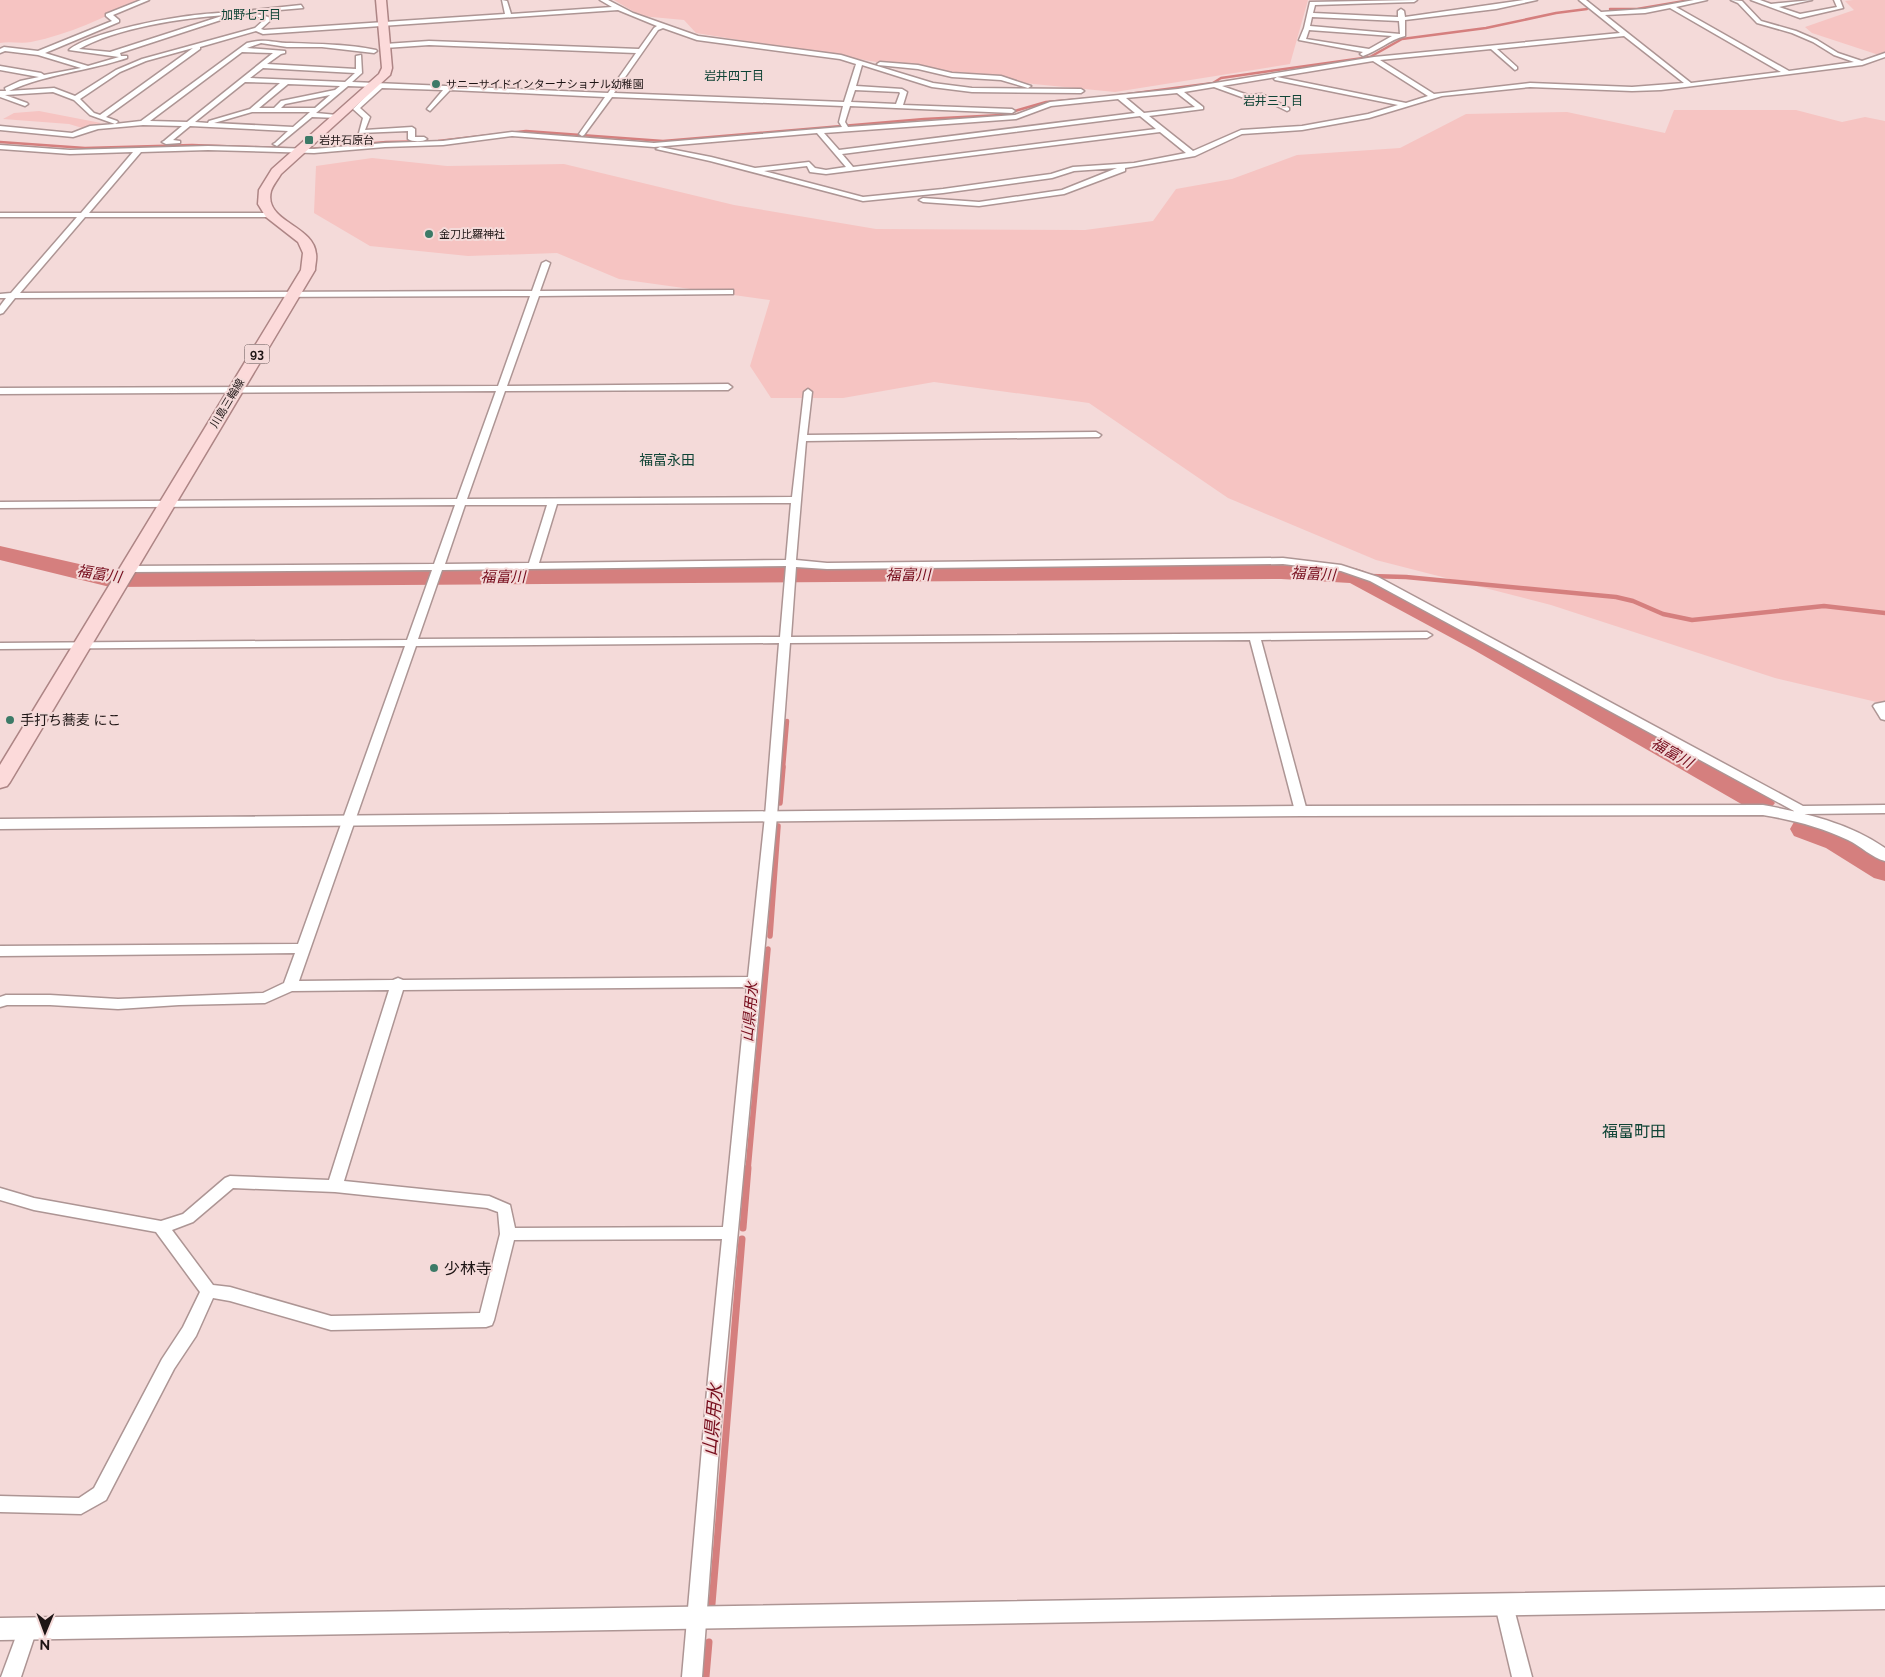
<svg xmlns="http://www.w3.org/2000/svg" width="1885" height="1677" font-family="Raleway,'Noto Sans JP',sans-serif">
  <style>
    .green { fill: #f6c4c2 }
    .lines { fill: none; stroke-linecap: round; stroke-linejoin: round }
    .stream-far3 { stroke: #d57f7e; stroke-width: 2.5 }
    .stream-far2 { stroke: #d57f7e; stroke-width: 4.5 }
    .stream-far1 { stroke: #d57f7e; stroke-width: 5.5 }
    .stream { stroke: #d57f7e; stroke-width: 7 }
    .river { fill: #d57f7e; fill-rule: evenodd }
    .minor-casing { stroke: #ad9594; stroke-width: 3 }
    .tertiary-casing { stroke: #ad9594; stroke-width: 3 }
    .primary-casing { stroke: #ad8585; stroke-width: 3 }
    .minor { fill: #fff; fill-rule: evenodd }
    .tertiary { fill: #fff; fill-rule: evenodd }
    .primary { fill: #fcdada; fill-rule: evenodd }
    .poi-dot { fill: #3c7a67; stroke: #f4dad9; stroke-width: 2 }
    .labels { text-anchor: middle; stroke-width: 4; stroke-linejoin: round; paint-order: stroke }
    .far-poi-label { font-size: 11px; fill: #1e1515; stroke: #f4dad9; text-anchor: start }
    .far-street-label { font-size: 11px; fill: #1e1515; stroke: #f4dad9 }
    .far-neighbourhood-label { font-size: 12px; fill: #0e4335; stroke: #f4dad9 }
    .shield { fill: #f4dad9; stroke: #5e5050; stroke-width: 1 }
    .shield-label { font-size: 12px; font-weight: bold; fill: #1e1515 }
    .far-quarter-label { font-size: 14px; fill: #0e4335; stroke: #f4dad9 }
    .poi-label { font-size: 14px; fill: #1e1515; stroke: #f4dad9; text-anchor: start }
    .water-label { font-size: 15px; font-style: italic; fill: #760c1c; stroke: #f4dad9 }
    .quarter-label { font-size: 16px; fill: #0e4335; stroke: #f4dad9 }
    .near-poi-label { font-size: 16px; fill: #1e1515; stroke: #f4dad9; text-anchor: start }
    .near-water-label { font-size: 18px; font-style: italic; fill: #760c1c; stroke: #f4dad9 }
  </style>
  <rect width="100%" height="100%" fill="#f4dad9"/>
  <!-- green -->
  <g class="green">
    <path d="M0,0H139C104,18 70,34 31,42C21,44 10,41 0,43Z"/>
    <polygon points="614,0 1308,0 1290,64 1115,92 982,79 696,33 684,20 641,16"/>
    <polygon points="1853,0 1885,0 1885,57 1812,33 1805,27 1854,10 1845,1"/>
    <polygon points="1674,110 1796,110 1842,122 1865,117 1885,121 1885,704 1775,678 1551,605 1376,560 1228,498 1089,403 934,382 843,398 771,398 750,366 770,300 619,279 557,253 468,256 370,246 314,213 316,166 372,158 447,166 564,164 734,205 876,229 1085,230 1153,221 1176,189 1232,179 1297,155 1400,148 1466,114 1567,112 1665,133"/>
    <polygon points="39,111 101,123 89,130 69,124 3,119 14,113"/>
  </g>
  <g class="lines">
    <!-- stream-far3 -->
    <g class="stream-far3">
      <polyline points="1610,9 1637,9 1690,0"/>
      <polyline points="1105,97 1213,83 1221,78 1370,57 1402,39 1486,28 1556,13 1587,9"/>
      <polyline points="0,142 85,148 192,145 309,149 386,142 438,141 526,131 663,141 924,119 1001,115 1046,102 1094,98"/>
    </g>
    <!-- stream-far2 -->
    <g class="stream-far2">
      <polyline points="1369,576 1406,577 1616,597 1633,601 1663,614 1692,620 1824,606 1885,613"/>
      <polyline points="783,768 787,721"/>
    </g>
    <!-- stream-far1 -->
    <g class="stream-far1">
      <polyline points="780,803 783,767"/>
      <polyline points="770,936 778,826"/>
      <polyline points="748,1170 768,949"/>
    </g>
    <!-- stream -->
    <g class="stream">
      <polyline points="743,1228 748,1168"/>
      <polyline points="712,1604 742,1239"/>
      <polyline points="706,1677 709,1642"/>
    </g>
    <!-- river -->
    <g class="river">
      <polygon points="0,546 110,571 149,572 781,566 1281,565 1355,568 1364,571 1492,638 1770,797 1775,803 1770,809 1760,812 1750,809 1474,650 1350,583 1281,579 110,587 0,560"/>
      <polygon points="1805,820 1848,835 1885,856 1885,881 1874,878 1826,848 1794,836 1790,829 1794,822"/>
    </g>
    <defs>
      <g id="minor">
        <path d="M141,0H149L113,15L119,20V22L45,53L88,66L119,57L69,50C96,27 243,0 272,19L261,29L264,30L505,14L502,0L507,1L511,14L612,7L600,0H608L633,13L698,36L841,55L933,83L972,88L1081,89L1084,91L1081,93L972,92L932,87L862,65L856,86L902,89L907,92L903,105L1012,109L1015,111L1012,113L850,106L845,122L848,127L1015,115L1050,102L1178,89L1374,57L1620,33L1579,0H1586L1601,12L1645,9L1694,0H1707L1676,7L1789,71L1854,62L1834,55L1813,42L1792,33L1757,23L1738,3L1731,0L1742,1L1761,21L1796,31L1817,40L1838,53L1862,61L1885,53V57L1862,65L1661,90L1632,91L1530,87L1442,96L1369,118L1302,130L1242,134L1195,156L1125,168V171L1064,194L979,206L923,202L919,200L923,198L979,202L1062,190L1117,168L1074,171L1052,178L943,193L863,201L710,161L656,149L660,147L711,157L755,168L809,162L815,168L826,170L846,167L817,133L654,147L512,136L443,145L385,147L314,153L208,150L141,152L89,213H270L274,215L270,217H85L20,293L532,291L542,263L546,261L550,263L540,291L733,290V294H730L539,296L507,386L728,384L732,387L728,390L505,391L467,499L792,497L804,392L808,389L812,392L807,435L1096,432L1101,435L1099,437L806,441L796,560L827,563L1283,558L1341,565L1378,577L1803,806L1885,805V813L1805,814L1801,819H1793L1791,816L1794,811L1370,581L1341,571L1283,564L827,569L796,567L791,637L1427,632L1432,635L1427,638L1261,640L1307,811L1301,815L1295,811L1250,640L790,643L777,816L724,1379L702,1677H682L708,1379L722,1239L514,1240L494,1320L492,1325L486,1327L331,1330L230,1301L213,1298L196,1336L174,1369L106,1500L81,1514L0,1512V1496L79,1498L94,1488L162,1359L183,1327L200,1292L156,1232L34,1210L0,1200V1188L34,1198L161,1221L183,1214L225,1178L230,1176L329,1180L389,990L292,991L265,1003L179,1005L118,1009L50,1005H7L0,1007V997L6,995H50L118,999L263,993L284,983L295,953L0,956V946L298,944L405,646L0,649V643L407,640L432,570L128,572L123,569L128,566L434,564L455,505L0,508V502L457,499L496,391L0,394V388L498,386L530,296L15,298L3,313L0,314V306L6,298H0V294L11,293L77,217H0V213H81L133,152L70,154L0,149V145L70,150L208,146L314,149L385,143L443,141L512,132L654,143L842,127L839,122L843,106L612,97L584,135L582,136L579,134L605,97L450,90L430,111L427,109L443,90L382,88L360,108L370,117L365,130L412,127L415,129V137H424L427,139C423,142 412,142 408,139V131L359,133L363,118L353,109L375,87L348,86L316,113L337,115L340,117L339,118L312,117L277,146L273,144L275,143L288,131L190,126L173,140L180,141V143L166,144L162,142L164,141L182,126L143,125L98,129L73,137L0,130V126L72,133L90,126L115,124L90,115L74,100L53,92L5,95L27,103L28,104L25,106L0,97V91H6L5,88L20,81L39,77L0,70V66L41,73L44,75L81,68L38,55L5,51L0,53V49L4,47L38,51L112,21L106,16V14ZM1670,8L1781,72L1691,83L1605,15L1645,13ZM618,10L657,26L654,28L639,49L429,41L385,44L382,46L385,48L429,45L636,53L608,93L352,82L362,73L361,55L356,56V69L267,64L281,54L285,53V51L247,48L261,43L287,47H322L374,53L377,51L376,50C348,44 319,44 290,43C272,43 265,38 247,43L141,121L115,124L118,122L117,121L106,117L200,49V47L256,31L263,34ZM225,15L255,16L265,19L255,28L142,59L116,70L75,96L54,88L9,91C46,74 88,71 127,58V56H121L120,53L227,18ZM225,15L110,52L79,49C116,28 182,18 225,15ZM663,28L697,40L840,59L856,64L844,102L614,93L658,30ZM1624,36L1684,83L1632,87L1530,83L1434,94L1380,60L1491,49L1515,70L1517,69V67L1497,49ZM193,48L100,115L94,113L80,99L120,72L146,61ZM242,52L273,53L187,122L150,121ZM1373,61L1428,96L1406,103L1277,77L1274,79L1275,80L1398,105L1368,114L1302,126L1241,130L1193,151L1149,116L1203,109V107L1184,92L1214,87L1247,99L1259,97L1287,111L1289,110V108L1262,94L1248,95L1222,86ZM263,68L355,73L345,82L250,78ZM245,82L280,83L250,109L209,121L208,123L195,122ZM288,84L340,86L335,90L281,101L274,108H259ZM855,90L899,92L900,93L896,104L851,102ZM1177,93L1195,107L1144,113L1126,98ZM330,95L315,108H281L285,104ZM1118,99L1135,113L839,150L824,133L1016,119L1051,106ZM252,112H310L293,127L214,123ZM1140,116L1156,129L853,167L842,154ZM1160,132L1186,153L1134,163L1073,167L1051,174L943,189L863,197L764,171L807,166L810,172L826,174ZM791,503L786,560L539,563L557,504ZM465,505H547L529,563L445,564ZM786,566L780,637L418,639L442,570ZM779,643L765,816L748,977L403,980L398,978L393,980L299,981L416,646ZM747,987L723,1227L515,1228L510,1205L489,1196L344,1181L403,990ZM233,1188L335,1192L487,1208L498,1212L500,1234L480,1313L331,1316L230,1287L213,1285L172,1230L193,1222Z"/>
        <path d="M1417,0L1414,2L1315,5L1313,13L1398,17V11L1401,9L1404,11L1405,17L1524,0H1537L1496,9L1405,20V36C1389,40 1378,51 1363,56L1360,54L1363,52L1299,40L1304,28L1310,2ZM1312,17L1399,21L1400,34L1310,26ZM1309,30L1392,36L1369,49L1306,39Z"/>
        <polygon points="1751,0 1760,0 1771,4 1812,0 1779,7 1800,14 1837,7 1834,0 1840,0 1843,8 1800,18"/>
        <polygon points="301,5 303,8 256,12 253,10"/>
        <polygon points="880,62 918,65 952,73 1001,76 1031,86 1028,88 1001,80 952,77 918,69 878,65 877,64"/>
        <polygon points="1885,702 1885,720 1881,719 1873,706 1875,704"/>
        <polygon points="1504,1596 1511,1599 1513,1605 1532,1677 1512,1677 1495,1605 1497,1599"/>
        <polygon points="28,1620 35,1623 37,1629 21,1677 1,1677 21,1623"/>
      </g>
      <g id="tertiary">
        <path d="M1763,805C1806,813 1849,823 1885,848V861C1872,858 1861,846 1848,840C1821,827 1793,820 1763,815L1301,816L0,829V819L1301,806Z"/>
        <polygon points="1885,1587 1885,1609 0,1640 0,1618"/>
      </g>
      <path id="primary" d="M376,0H386L392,68L390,75L281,174C278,179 273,185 271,191C263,222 314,225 316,254C317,259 315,265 315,270L10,782L7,786L0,788V765L301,270L303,253L298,242L266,217L258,204L259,190L272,169L379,74L382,68Z"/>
    </defs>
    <!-- minor casing -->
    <use href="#minor" class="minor-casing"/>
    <!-- tertiary casing -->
    <use href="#tertiary" class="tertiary-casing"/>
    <!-- primary casing -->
    <use href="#primary" class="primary-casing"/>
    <!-- minor -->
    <use href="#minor" class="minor"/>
    <!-- tertiary -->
    <use href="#tertiary" class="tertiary"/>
    <!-- primary -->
    <use href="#primary" class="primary"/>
  </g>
  <!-- markers -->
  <g class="poi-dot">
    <circle cx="436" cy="84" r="5"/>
    <rect x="304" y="135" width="10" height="10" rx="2.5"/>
    <circle cx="429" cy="234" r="5"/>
    <circle cx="10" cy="720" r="5"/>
    <circle cx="434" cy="1268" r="5"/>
  </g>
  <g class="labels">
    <!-- far-poi labels -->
    <g class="far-poi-label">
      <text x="446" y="88">サニーサイドインターナショナル幼稚園</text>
      <text x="319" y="144">岩井石原台</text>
      <text x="439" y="238">金刀比羅神社</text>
    </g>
    <!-- far-street labels -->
    <g class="far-street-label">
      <text transform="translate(227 403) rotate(-59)" y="4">川島三輪線</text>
    </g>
    <!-- far-neighbourhood labels -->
    <g class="far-neighbourhood-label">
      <text x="251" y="19">加野七丁目</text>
      <text x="734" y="80">岩井四丁目</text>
      <text x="1273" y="105">岩井三丁目</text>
    </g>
    <!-- shield labels -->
    <rect class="shield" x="244.5" y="344.5" width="25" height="19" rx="4"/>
    <g class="shield-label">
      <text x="257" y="358">93</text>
    </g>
    <!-- far-quarter labels -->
    <g class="far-quarter-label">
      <text x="667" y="465">福富永田</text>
    </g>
    <!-- poi labels -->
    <g class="poi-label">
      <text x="20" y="725">手打ち蕎麦 にこ</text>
    </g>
    <!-- water labels -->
    <g class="water-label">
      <text transform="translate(99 574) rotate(9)" y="5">福富川</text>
      <text transform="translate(1313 574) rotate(3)" y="5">福富川</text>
      <text x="908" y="580">福富川</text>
      <text x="503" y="582">福富川</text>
      <text transform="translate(1672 753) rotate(30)" y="5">福富川</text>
      <text transform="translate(750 1012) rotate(-85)" y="5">山県用水</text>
    </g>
    <!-- quarter labels -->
    <g class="quarter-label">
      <text x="1634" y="1137">福富町田</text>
    </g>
    <!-- near-poi labels -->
    <g class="near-poi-label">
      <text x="444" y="1274">少林寺</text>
    </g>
    <!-- near-water labels -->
    <g class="near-water-label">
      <text transform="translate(713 1420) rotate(-85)" y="6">山県用水</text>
    </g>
  </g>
  <!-- north arrow -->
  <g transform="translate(45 1632) rotate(181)" stroke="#f4dad9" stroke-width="4" paint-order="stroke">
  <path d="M0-4L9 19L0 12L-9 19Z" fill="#1e1515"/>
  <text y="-8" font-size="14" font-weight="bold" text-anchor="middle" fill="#1e1515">N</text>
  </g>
</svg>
